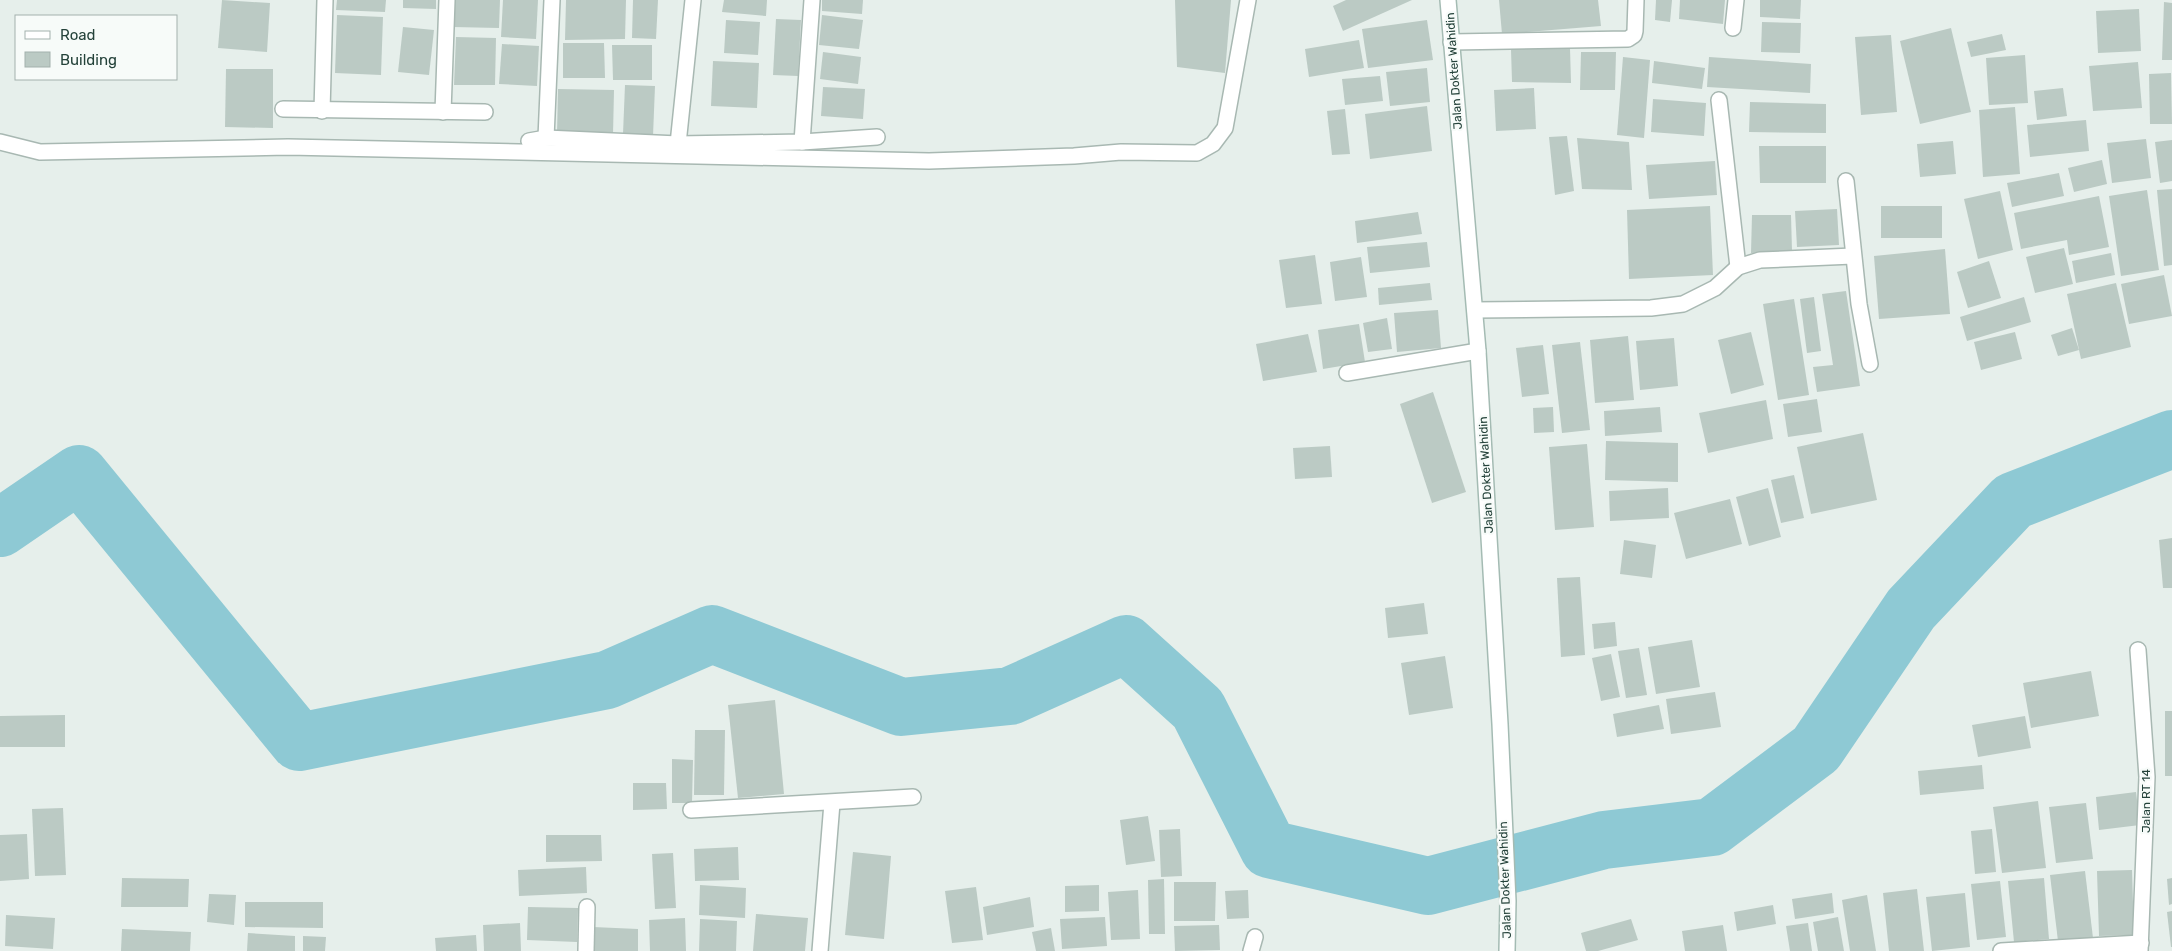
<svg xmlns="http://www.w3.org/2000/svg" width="2172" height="951" font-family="Rubik,sans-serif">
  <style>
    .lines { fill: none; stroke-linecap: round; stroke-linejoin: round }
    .river { stroke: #8ec9d4; stroke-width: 58 }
    .building { fill: #bbcac4 }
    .minor-casing { stroke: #a8b8b2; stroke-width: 18 }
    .secondary-casing { stroke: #a4bbb3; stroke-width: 18 }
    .minor { stroke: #fff; stroke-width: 15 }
    .secondary { stroke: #fff; stroke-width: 15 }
    .labels { text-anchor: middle; stroke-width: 4.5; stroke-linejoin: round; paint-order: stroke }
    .street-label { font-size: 12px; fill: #24423a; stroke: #f7fbf9 }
  </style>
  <rect width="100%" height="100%" fill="#e6efeb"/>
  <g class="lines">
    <!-- river -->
    <polyline class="river" points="0,528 79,474 299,742 607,680 712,634 901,707 1010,696 1126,644 1198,709 1269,849 1428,886 1604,840 1712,827 1816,749 1911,609 2013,501 2172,439"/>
  </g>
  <!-- building -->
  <g class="building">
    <polygon points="222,0 270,3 267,52 218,48"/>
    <polygon points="337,0 386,0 385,12 336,10"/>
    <polygon points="403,0 436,0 436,9 403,8"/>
    <polygon points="454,0 500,0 499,28 453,27"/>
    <polygon points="503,0 538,0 536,39 501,37"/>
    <polygon points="566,0 626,0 625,39 565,40"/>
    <polygon points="633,0 658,0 656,39 632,38"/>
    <polygon points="724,0 767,0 766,16 722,12"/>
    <polygon points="822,0 863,0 862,14 822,11"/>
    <polygon points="1175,0 1231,0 1225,73 1177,67"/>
    <polygon points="1346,0 1412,0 1343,31 1333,6"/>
    <polygon points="1499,0 1598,0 1601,26 1502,34"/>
    <polygon points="1656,0 1672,0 1670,22 1655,20"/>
    <polygon points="1680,0 1725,0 1723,24 1679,19"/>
    <polygon points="1760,0 1801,0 1800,19 1760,17"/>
    <polygon points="2164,2 2172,3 2172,60 2162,60"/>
    <polygon points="2139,9 2141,51 2098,53 2096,11"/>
    <polygon points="337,15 383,17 381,75 335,73"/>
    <polygon points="822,15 863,20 859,49 819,45"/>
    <polygon points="776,19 801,20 798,76 773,75"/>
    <polygon points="726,20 760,22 758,55 724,53"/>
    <polygon points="1427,20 1433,60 1368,68 1362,29"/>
    <polygon points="1762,22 1801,23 1800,53 1761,52"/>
    <polygon points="403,27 434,30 429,75 398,72"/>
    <polygon points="1951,28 1971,112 1920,124 1900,41"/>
    <polygon points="2002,34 2006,50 1971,57 1967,42"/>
    <polygon points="1891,35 1897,112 1861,115 1855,37"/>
    <polygon points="456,37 496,38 495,85 454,85"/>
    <polygon points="1359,40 1364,68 1309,77 1305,49"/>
    <polygon points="563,43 604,43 605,78 563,78"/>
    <polygon points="502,44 539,46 537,86 499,84"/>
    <polygon points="612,45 652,45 652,80 613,80"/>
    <polygon points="1570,48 1571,83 1512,82 1511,49"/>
    <polygon points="823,52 861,57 858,84 820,79"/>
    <polygon points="1581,52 1616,52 1615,90 1580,90"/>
    <polygon points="2025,55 2028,103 1989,105 1986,58"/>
    <polygon points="1623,57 1650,60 1644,138 1617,135"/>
    <polygon points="1709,57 1811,64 1810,93 1707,87"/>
    <polygon points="713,61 759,63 757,108 711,106"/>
    <polygon points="1654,61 1705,68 1702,89 1652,83"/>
    <polygon points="2138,62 2142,108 2093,111 2089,66"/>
    <polygon points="1427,68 1430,102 1390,106 1386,72"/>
    <polygon points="226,69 273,69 273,128 225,127"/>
    <polygon points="2171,73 2172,124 2150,124 2149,74"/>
    <polygon points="1380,76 1383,101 1345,105 1342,79"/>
    <polygon points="625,85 655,86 653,136 623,134"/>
    <polygon points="823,87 865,89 863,119 821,116"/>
    <polygon points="1534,88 1536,129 1496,131 1494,90"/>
    <polygon points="2063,88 2067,116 2037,120 2034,91"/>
    <polygon points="558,89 614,90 613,135 557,134"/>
    <polygon points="1653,99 1706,103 1704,136 1651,132"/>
    <polygon points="1750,102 1826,104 1826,133 1749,132"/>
    <polygon points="1427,106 1432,151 1370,159 1365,114"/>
    <polygon points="2015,107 2020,174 1983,177 1979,110"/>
    <polygon points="1345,109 1350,154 1332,155 1327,111"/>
    <polygon points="2086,120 2089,151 2030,157 2027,125"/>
    <polygon points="1567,136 1574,191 1555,195 1549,137"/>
    <polygon points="1577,138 1629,142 1632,190 1582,189"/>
    <polygon points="2146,139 2151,178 2112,183 2107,143"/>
    <polygon points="2172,140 2172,181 2160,183 2155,142"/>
    <polygon points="1953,141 1956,174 1920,177 1917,144"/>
    <polygon points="1759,146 1826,146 1826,183 1760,183"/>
    <polygon points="2102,160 2107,184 2074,192 2068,168"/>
    <polygon points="1715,161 1717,195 1649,199 1646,165"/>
    <polygon points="2059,173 2064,196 2012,207 2007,183"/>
    <polygon points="2172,189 2172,265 2164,266 2157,190"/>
    <polygon points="2147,190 2159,270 2121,276 2109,196"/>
    <polygon points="2000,191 2013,250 1978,259 1964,199"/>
    <polygon points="2099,196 2109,247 2069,255 2067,240 2021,249 2014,213"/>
    <polygon points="1710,206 1713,275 1629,279 1627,210"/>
    <rect x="1881" y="206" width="61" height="32"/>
    <polygon points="1837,209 1839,245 1797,247 1795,211"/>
    <polygon points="1418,212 1422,234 1357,243 1355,221"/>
    <polygon points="1752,215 1791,215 1792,251 1751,253"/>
    <polygon points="1427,242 1430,267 1370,273 1367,247"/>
    <polygon points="2064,248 2073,284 2035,293 2026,257"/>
    <polygon points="1945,249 1950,314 1879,319 1874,256"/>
    <polygon points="2111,253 2115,275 2076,283 2072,261"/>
    <polygon points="1315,255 1322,304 1286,308 1279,260"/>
    <polygon points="1361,257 1367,297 1335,301 1330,262"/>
    <polygon points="1989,261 2001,298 1968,308 1957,272"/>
    <polygon points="2164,275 2172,316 2129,324 2121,284"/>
    <polygon points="1430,283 1432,300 1379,305 1378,288"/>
    <polygon points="2116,283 2131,347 2081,359 2067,294"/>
    <polygon points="1846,291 1860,386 1817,392 1813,367 1833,365 1822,294"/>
    <polygon points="1814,297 1821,351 1807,353 1800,299"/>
    <polygon points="2024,297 2031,322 1967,341 1960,317"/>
    <polygon points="1794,299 1809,395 1778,400 1763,304"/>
    <polygon points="1438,310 1441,348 1397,352 1394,313"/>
    <polygon points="1387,318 1392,349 1368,352 1363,323"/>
    <polygon points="1359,324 1365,362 1323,369 1318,330"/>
    <polygon points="2072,328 2079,350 2058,356 2051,335"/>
    <polygon points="1751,332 1764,385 1731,394 1718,340"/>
    <polygon points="2015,332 2022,359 1981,370 1974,342"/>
    <polygon points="1308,334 1317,372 1263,381 1256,344"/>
    <polygon points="1628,336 1634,400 1595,403 1590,340"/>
    <polygon points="1674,338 1678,386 1640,390 1636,341"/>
    <polygon points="1580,342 1590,430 1562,433 1552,345"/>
    <polygon points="1543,345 1549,394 1522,397 1516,348"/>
    <polygon points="1433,392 1466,492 1432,503 1400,404"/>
    <polygon points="1817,399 1822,432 1788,437 1783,404"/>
    <polygon points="1766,400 1773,439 1708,453 1699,413"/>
    <polygon points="1553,407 1554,432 1534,433 1533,408"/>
    <polygon points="1660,407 1662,432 1605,436 1604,411"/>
    <polygon points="1863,433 1877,500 1811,514 1797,447"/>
    <polygon points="1606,441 1678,443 1678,482 1605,480"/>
    <polygon points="1587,444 1594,527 1555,530 1549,447"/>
    <polygon points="1330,446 1332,477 1295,479 1293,448"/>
    <polygon points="1794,475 1804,518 1781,523 1771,480"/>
    <polygon points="1668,488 1669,518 1610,521 1609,491"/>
    <polygon points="1768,488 1781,537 1749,546 1736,497"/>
    <polygon points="1730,499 1742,544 1686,559 1674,513"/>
    <polygon points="2172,538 2172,588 2163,588 2159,540"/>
    <polygon points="1624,540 1656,545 1652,578 1620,574"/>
    <polygon points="1580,577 1585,655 1561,657 1557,578"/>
    <polygon points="1424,603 1428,634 1388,638 1385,608"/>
    <polygon points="1615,622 1617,646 1594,649 1592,624"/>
    <polygon points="1692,640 1700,687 1656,694 1648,647"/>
    <polygon points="1639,648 1647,695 1626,698 1618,651"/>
    <polygon points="1611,654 1620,697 1601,701 1592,658"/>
    <polygon points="1445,656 1453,708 1409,715 1401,663"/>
    <polygon points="2091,671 2099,716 2031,728 2023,683"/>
    <polygon points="1715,692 1721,727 1671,734 1666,699"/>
    <polygon points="775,700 784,794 738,798 728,705"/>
    <polygon points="1659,705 1664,729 1617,737 1613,714"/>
    <rect x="2165" y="711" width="7" height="65"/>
    <polygon points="65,715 65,747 0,747 0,716"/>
    <polygon points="2025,716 2031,748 1978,757 1972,725"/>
    <polygon points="695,730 725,730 724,795 694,795"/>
    <polygon points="672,759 693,760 692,803 672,803"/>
    <polygon points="1982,765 1984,789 1920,795 1918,771"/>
    <polygon points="633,783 666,783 667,809 633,810"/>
    <polygon points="2136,792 2140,825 2099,830 2096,797"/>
    <polygon points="2038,801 2046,868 2002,873 1993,807"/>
    <polygon points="2086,803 2093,859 2056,863 2049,807"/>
    <polygon points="63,808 66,875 35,876 32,809"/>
    <polygon points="1148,816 1155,861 1126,865 1120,820"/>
    <polygon points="1180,829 1182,876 1161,877 1159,830"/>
    <polygon points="1992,829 1996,872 1975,874 1971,831"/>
    <polygon points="27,834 29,879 0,881 0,835"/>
    <polygon points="546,835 601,835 602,861 546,862"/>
    <polygon points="738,847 739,880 695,881 694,849"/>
    <polygon points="853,852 891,856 884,939 845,935"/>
    <polygon points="673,853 676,908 655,909 652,854"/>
    <polygon points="586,867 587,893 519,896 518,870"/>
    <polygon points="2132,870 2134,935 2099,936 2097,871"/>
    <polygon points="2085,871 2093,938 2058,941 2050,875"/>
    <polygon points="122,878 189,879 188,907 121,907"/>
    <polygon points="2044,878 2049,939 2014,942 2008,881"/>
    <polygon points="2172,878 2172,904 2169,905 2167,879"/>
    <polygon points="1164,879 1165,934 1149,934 1148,880"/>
    <polygon points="2000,881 2006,937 1977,940 1971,884"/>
    <polygon points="1174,882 1216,882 1215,921 1174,921"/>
    <polygon points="700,885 746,888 745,918 699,915"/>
    <polygon points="1099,885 1099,911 1065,912 1065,886"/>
    <polygon points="976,887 983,940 952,943 945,891"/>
    <polygon points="1917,889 1924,951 1889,951 1883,893"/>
    <polygon points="1138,890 1140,939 1111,940 1108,892"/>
    <polygon points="1248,890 1249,918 1227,919 1225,891"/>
    <polygon points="1832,893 1834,913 1795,919 1792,899"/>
    <polygon points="1965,893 1970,947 1932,951 1926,897"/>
    <polygon points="209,894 236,895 234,925 207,922"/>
    <polygon points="1867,895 1876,951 1850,951 1842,900"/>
    <polygon points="1030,897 1034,927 987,935 983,907"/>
    <polygon points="245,902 323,902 323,928 245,927"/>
    <polygon points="1773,905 1776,924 1737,931 1734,912"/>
    <polygon points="528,907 578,908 577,942 527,940"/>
    <polygon points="2172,911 2172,947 2171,947 2167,912"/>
    <polygon points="756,914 808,918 805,951 753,951"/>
    <polygon points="6,915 55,918 53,949 5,946"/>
    <polygon points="1105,917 1107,946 1062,949 1060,919"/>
    <polygon points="1838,917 1844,951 1818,951 1813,922"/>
    <polygon points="685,918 686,951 650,951 649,920"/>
    <polygon points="700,919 737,921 736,951 699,951"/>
    <polygon points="1631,919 1638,940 1598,951 1586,951 1581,933"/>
    <polygon points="520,923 521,951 484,951 483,925"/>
    <polygon points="1808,923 1812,951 1790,951 1786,926"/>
    <polygon points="1219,925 1220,950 1175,951 1174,926"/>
    <polygon points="1723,925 1727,951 1685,951 1682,931"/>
    <polygon points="593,927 638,929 638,951 592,951"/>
    <polygon points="1051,928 1055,951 1036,951 1032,932"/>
    <polygon points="122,929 191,932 190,951 121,951"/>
    <polygon points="248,933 295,936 295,951 247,951"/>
    <polygon points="476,935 477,951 436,951 435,938"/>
    <polygon points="303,936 326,937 325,951 303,951"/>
  </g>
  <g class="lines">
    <defs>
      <g id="minor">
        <polyline points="1733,28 1736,0"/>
        <polyline points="1451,42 1628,39 1634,35 1635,31 1636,0"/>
        <polyline points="1719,100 1738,267"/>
        <polyline points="283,109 485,112"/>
        <polyline points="322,111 325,0"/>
        <polyline points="443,112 447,0"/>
        <polyline points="546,138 552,0"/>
        <polyline points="529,141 546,138 678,144 802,142 877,137"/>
        <polyline points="0,142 40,152 288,147 929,161 1074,156 1121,152 1197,153 1213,144 1225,128 1248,0"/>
        <polyline points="802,142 812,0"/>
        <polyline points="678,144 693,0"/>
        <polyline points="1846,181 1859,304 1870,364"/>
        <polyline points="1475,310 1651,308 1683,304 1715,288 1738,267 1760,260 1853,256"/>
        <polyline points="1347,373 1478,351"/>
        <polyline points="2138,650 2147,777 2140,951"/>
        <polyline points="691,810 913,797"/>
        <polyline points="586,951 587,907"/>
        <polyline points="820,951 832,803"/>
        <polyline points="1251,951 1255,937"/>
        <polyline points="2001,951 2141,943"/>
      </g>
      <polyline id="secondary" points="1448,0 1478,351 1500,724 1508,901 1507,951"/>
    </defs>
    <!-- minor casing -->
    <use href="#minor" class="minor-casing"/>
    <!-- secondary casing -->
    <use href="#secondary" class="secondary-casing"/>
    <!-- minor -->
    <use href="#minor" class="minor"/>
    <!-- secondary -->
    <use href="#secondary" class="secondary"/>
  </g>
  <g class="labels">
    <!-- street labels -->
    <g class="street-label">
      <text transform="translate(1454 71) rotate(-94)" y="4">Jalan Dokter Wahidin</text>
      <text transform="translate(1486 475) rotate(-93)" y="4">Jalan Dokter Wahidin</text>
      <text transform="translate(2146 801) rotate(-90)" y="4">Jalan RT 14</text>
      <text transform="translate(1505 880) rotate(-92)" y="4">Jalan Dokter Wahidin</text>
    </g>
  </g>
  <!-- legend -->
  <rect x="15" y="15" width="162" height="65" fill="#f7fbf9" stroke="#a3b1ad"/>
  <rect x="25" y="31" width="25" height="8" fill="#ffffff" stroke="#a3b1ad"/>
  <text x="60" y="40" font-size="15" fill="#24423a">Road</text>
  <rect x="25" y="52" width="25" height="15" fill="#bbcac4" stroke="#a3b1ad"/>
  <text x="60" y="65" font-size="15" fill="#24423a">Building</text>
</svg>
